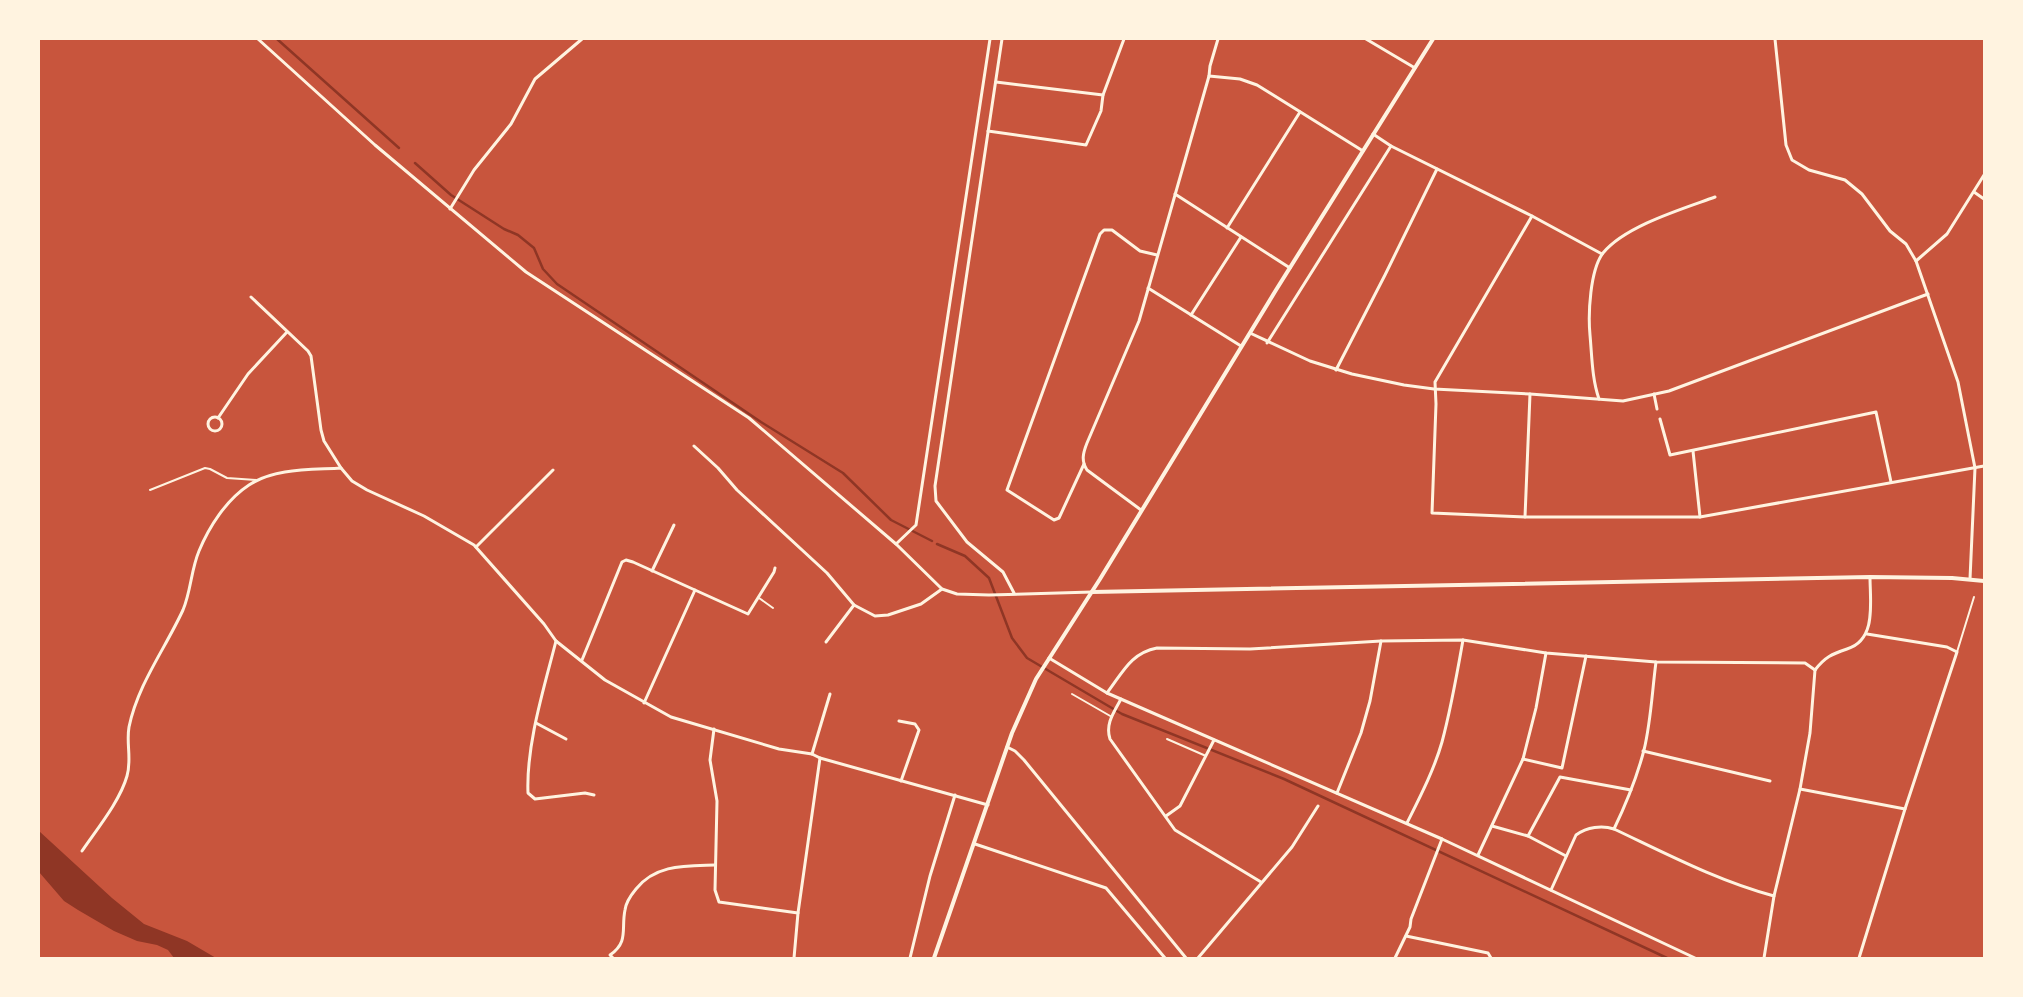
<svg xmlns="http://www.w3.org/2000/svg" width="2023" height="997" font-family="Lato,sans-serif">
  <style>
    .water { fill: #8f3625 }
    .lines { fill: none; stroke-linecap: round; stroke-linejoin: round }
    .stream { stroke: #8f3625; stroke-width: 2.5 }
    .service { stroke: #fff3e0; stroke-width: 2 }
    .minor { stroke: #fff3e0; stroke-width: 3 }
    .tertiary { stroke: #fff3e0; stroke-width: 4 }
  </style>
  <rect width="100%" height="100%" fill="#c8553d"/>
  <!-- water -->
  <polygon class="water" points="39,831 112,898 144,924 187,941 216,958 174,958 168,950 157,945 137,941 114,931 78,910 64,901 39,872"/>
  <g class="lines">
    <!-- stream -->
    <g class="stream">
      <polyline points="277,39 399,148"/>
      <polyline points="415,163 451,195 504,229 518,235 534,248 543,269 557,284 761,422 843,473 891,520 932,541"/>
      <polyline points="937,544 965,556 989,578 1012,638 1027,658 1122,714 1284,779 1667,958"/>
    </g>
    <!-- service -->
    <g class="service">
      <polyline points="150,490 205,468 210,469 227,478 256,480"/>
      <polyline points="759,598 773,608"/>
      <polyline points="1957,652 1974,597"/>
      <polyline points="1072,694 1112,717"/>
      <polyline points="1167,739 1206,756"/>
    </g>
    <!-- minor -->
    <g class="minor">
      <polyline points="258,39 375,145 526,272 749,418 896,544 942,589 957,594 989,595 1092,592"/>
      <polyline points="1002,39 935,486 936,501 967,542 1003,572 1014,593"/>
      <polyline points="1366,39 1415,68"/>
      <polyline points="1775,39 1786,145 1792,160 1809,170 1845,180 1862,194 1890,231 1906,244 1916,261 1958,382 1975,468 1970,579"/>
      <polyline points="1209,76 1210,66 1218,39"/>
      <polyline points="996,82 1103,95"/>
      <polyline points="988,131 1086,145 1101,111 1103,95 1124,39"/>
      <polyline points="1373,134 1391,146 1532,216 1602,254"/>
      <polyline points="1974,192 1984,199"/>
      <polyline points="1175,194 1290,268"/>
      <polyline points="450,209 474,170 511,124 535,79 582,39"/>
      <polyline points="1532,216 1435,382 1436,404 1432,513 1525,517 1700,517 1984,466"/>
      <polyline points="1227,228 1300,112"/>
      <polyline points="1916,261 1947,234 1984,175"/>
      <polyline points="1148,288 1241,346"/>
      <polyline points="251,297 308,351 311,356 321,430 324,441 341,468"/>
      <polyline points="1191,315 1241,237"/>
      <polyline points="1250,333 1310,361 1352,374 1404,385 1434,389 1530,394 1623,401 1669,391 1928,294"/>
      <polyline points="1267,343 1391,146"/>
      <polyline points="1336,370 1385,275 1437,169"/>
      <polyline points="1654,394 1657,409"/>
      <path d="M1599,399C1592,379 1592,357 1590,335C1588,314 1590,270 1603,253C1625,226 1682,209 1715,197"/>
      <circle cx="215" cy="424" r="7"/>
      <polyline points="218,418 248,374 287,332"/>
      <polyline points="1660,419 1670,455 1876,412 1891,482"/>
      <polyline points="694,446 718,468 737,490 827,573 854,605 875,616 888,615 921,604 942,589"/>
      <polyline points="1693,451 1700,517"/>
      <polyline points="1084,464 1059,518 1054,520 1007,490 1100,234 1104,230 1112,230 1140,251 1157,255"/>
      <path d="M1141,510L1087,470C1081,461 1083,453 1087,443L1139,321L1209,76L1240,79L1257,85L1363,151"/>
      <polyline points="1525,517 1530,394"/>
      <polyline points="896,544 916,525 990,39"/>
      <polyline points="476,547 553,470"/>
      <polyline points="652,571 674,525"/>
      <path d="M556,641C544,688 526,745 528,793L535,799L585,793L594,795"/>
      <polyline points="826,642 854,605"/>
      <polyline points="1049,658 1107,693 1442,839 1695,958"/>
      <polyline points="582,660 622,562 626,560 633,562 748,614 774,572 775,568"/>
      <path d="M1815,670C1825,657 1832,654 1847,649C1877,640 1870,602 1870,577"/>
      <path d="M1107,693C1123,672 1131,653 1157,648L1250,649L1381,641L1463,640L1546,653L1656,662L1805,663L1815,670"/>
      <path d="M1121,699C1114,712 1105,724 1110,739L1175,830L1261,882"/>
      <polyline points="644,703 695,590"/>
      <polyline points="899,721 915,724 919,730 901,781"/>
      <polyline points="536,723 566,739"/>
      <polyline points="714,729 710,760 717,801 715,890 719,902 798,913"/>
      <polyline points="1007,747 1015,751 1024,760 1186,958"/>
      <polyline points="1643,751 1770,781"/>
      <polyline points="812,754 830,694"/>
      <polyline points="1523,759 1562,768 1586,656"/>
      <polyline points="1800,789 1905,809"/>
      <polyline points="1337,793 1361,733 1370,701 1381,641"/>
      <polyline points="1166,816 1180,806 1214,740"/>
      <path d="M1407,823C1420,797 1434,770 1442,742C1451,709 1457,674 1463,640"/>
      <polyline points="1492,826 1528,836 1566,856"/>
      <path d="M1614,829C1667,854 1718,881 1774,896"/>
      <polyline points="1528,836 1560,777 1631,790"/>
      <polyline points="975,844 1106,888 1165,958"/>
      <path d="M82,851C97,829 120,801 127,776C132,759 126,744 129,727C138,684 165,649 183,610C191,591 191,570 199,551C209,527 226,500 249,485C275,468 311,470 341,468L352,481L367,490L424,516L474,545L544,624L556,641L605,680L671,717L779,749L812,754L820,758L988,805"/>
      <polyline points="1478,855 1523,759 1536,708 1546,653"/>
      <path d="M1551,890L1576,835C1587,827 1602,825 1614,829C1626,804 1637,777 1644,750C1651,721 1652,692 1656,662"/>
      <polyline points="1406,936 1488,953 1491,958"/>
      <path d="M613,958L610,955C629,942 621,929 625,910C626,902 631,895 636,889C656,864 686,866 715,865"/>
      <polyline points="794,958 798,913 820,758"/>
      <polyline points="910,958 930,876 955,795"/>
      <polyline points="1198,958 1292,847 1318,806"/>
      <polyline points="1395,958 1410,927 1411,919 1442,839"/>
      <polyline points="1764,958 1774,896 1800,789 1810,733 1815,670"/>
      <polyline points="1859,958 1905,809 1957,652 1947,647 1867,634"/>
    </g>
    <!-- tertiary -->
    <g class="tertiary">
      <polyline points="1092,592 1870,577 1952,578 1984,581"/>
      <polyline points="934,958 1012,733 1036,679 1100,579 1276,290 1433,39"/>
    </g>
  </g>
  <!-- border -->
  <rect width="2023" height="997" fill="none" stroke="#fff3e0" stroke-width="80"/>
</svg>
